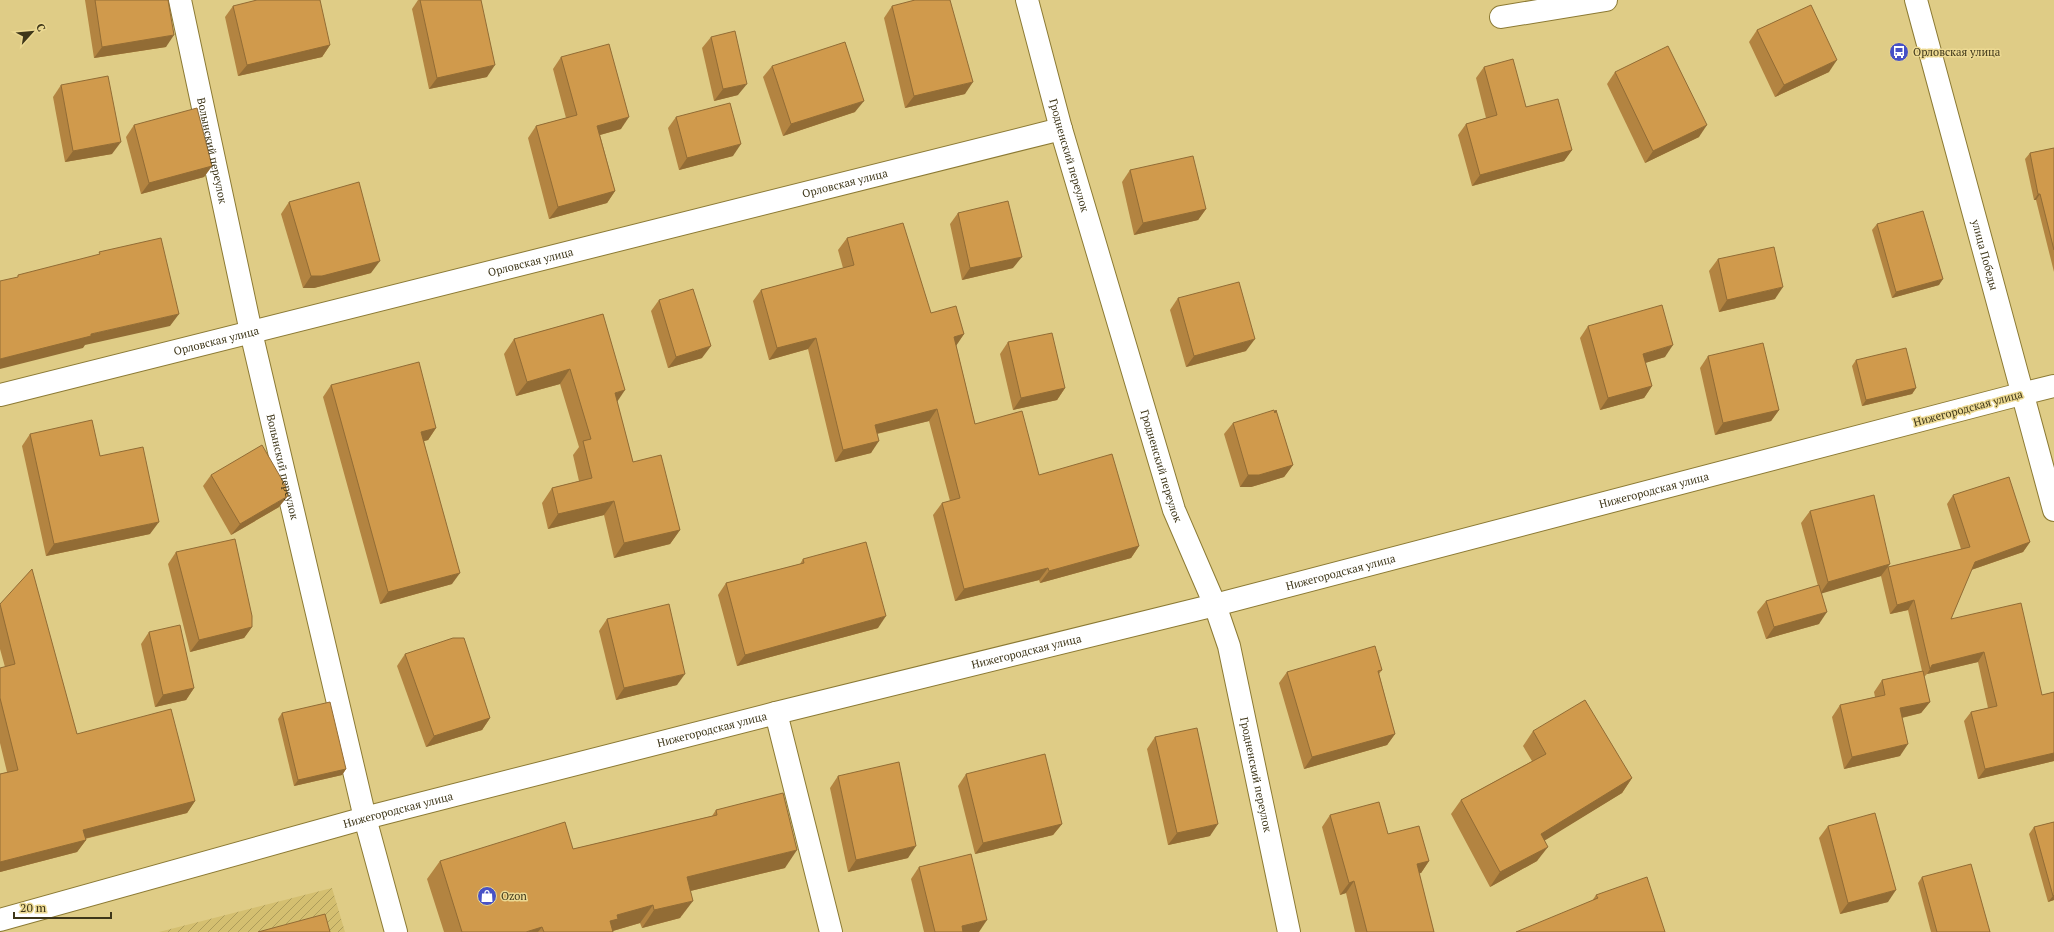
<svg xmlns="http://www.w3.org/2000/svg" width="2054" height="932" font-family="'PT Serif',serif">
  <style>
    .industrial { fill: url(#industrial-furrows) }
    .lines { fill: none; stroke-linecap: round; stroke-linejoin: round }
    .street-casing { stroke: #8c7a34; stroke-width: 24 }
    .secondary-casing { stroke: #8c7a34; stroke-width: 24 }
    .street { stroke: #fff; stroke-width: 22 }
    .secondary { stroke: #fff; stroke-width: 22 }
    .wall { fill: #b38441 }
    .shaded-wall { fill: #926c35 }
    .building { fill: #d09a4c; stroke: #926c35 }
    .labels { text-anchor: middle; stroke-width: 3; stroke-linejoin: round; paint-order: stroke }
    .poi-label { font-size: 11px; fill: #3e3619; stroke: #ecd992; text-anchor: start }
    .street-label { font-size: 11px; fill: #3e3619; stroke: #ecd992 }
  </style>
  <defs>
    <pattern id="industrial-furrows" width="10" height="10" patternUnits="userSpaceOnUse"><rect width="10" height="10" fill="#d4bf70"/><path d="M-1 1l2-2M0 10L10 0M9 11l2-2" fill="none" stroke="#ad9c5b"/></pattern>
  </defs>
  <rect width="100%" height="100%" fill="#dfcc86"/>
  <!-- industrial -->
  <polygon class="industrial" points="332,888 345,932 159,932"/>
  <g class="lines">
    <defs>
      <g id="street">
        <path id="s1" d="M180,0L251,332L365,818L396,932"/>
        <path id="s2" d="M1027,0L1061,129L1174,510L1215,605L1229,646L1289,932"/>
        <polyline points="1501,17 1606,0"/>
        <polyline points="2021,394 2054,386"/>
        <path id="s3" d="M0,395L1061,129"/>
        <polyline points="776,713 831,932"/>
      </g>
      <g id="secondary">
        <path id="s4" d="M1916,0L2054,510"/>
        <path id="s5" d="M0,920L365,818L776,713L1215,605L2021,394"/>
      </g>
    </defs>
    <!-- street casing -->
    <use href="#street" class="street-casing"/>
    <!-- secondary casing -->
    <use href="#secondary" class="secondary-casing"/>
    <!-- street -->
    <use href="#street" class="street"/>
    <!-- secondary -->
    <use href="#secondary" class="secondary"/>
  </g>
  <!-- wall -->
  <g class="wall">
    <polygon points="85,0 168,0 166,47 94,58"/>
    <polygon points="418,0 481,0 487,77 429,89 412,9"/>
    <polygon points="233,6 330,45 322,57 238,76 225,17"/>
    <polygon points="892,6 965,94 905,108 884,18"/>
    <polygon points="1757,30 1829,72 1775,97 1749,42"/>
    <polygon points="711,37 738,95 714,101 702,48"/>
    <polygon points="561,57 621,129 600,135 615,191 607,203 549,219 528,138 536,126 566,118 553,69"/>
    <polygon points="772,66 855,112 783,136 763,77"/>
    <polygon points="1484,67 1572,150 1564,161 1472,186 1458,135 1466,124 1486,118 1476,78"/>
    <polygon points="1615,72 1699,137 1645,163 1607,84"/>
    <polygon points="61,85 112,154 65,162 53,97"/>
    <polygon points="676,117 733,156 679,170 668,128"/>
    <polygon points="134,125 212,166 204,177 141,194 126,137"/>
    <polygon points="2054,148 2054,272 2036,200 2034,200 2025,159 2030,153"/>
    <polygon points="1130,170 1206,209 1198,220 1134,235 1122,182"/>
    <polygon points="289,202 371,273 314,288 303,288 281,214"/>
    <polygon points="958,213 1013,268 962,280 950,224"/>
    <polygon points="1877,224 1939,285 1892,298 1872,230"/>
    <polygon points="847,238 931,313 964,334 956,345 975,424 1039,475 1139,546 1131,558 1040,583 1039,580 955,601 933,515 942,503 950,501 929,421 877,434 871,453 835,462 808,349 769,360 753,301 761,290 843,268 838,250"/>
    <polygon points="1718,259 1775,299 1719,312 1709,271"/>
    <polygon points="1178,298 1246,351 1186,367 1170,310"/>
    <polygon points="659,300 702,358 668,368 651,311"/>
    <polygon points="603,314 617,402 633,462 680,530 670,544 614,558 604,515 548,529 542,503 552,488 579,481 573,455 579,447 560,384 516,396 504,354 514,339"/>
    <polygon points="1588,326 1665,357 1645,363 1652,386 1644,398 1600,410 1580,338"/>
    <polygon points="1008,342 1065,388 1057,400 1013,410 1000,354"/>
    <polygon points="1708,356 1779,410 1771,421 1715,435 1700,368"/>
    <polygon points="1856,360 1916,388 1912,394 1862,406 1852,366"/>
    <polygon points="331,385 436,428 428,440 424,441 452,584 380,604 323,397"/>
    <polygon points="1276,410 1293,465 1284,477 1251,487 1240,487 1224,434 1233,423 1275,412"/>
    <polygon points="30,434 100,456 150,534 46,556 22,446"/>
    <polygon points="211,475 279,507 231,535 203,486"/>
    <polygon points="1953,495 2030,542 2023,552 1971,570 1951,619 2042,695 2054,692 2054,761 1978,779 1964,721 1971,712 1988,708 1978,662 1927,674 1924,677 1930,702 1921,713 1902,718 1900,756 1844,769 1832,717 1840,705 1875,697 1874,692 1882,680 1922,671 1908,610 1890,614 1881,576 1821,593 1819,624 1766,639 1757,612 1766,601 1818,586 1801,523 1810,511 1888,567 1961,549 1947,504"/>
    <polygon points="176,552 252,627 244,638 190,652 168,564"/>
    <polygon points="803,559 878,628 737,666 718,595 726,583 800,564"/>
    <polygon points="0,604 77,734 195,801 187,813 85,839 86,840 77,852 0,872 0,774 7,772 0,743 0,668 5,667 0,649"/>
    <polygon points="607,619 677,685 616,700 599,631"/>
    <polygon points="149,632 194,688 186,700 155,707 141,644"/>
    <polygon points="405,654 490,718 482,730 426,747 397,666"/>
    <polygon points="1382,670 1379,674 1395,734 1387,745 1304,769 1279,683 1287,672"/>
    <polygon points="282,713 346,769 342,775 294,786 278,719"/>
    <polygon points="1533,731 1632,778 1622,793 1544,840 1537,861 1490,887 1451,814 1461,800 1532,761 1523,746"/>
    <polygon points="1155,737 1210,836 1168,845 1147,749"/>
    <polygon points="966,774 1062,824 1053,835 975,854 958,786"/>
    <polygon points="838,776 908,858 848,872 830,788"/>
    <polygon points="716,810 785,868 690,891 680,918 642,928 640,923 613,931 613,932 444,932 427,879 440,861 573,849 712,816"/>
    <polygon points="1330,815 1388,834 1429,861 1421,873 1419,873 1434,932 1355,932 1346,893 1340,895 1322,827"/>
    <polygon points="2054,822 2054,900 2048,902 2029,834 2034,827"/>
    <polygon points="1828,826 1888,902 1840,914 1819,838"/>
    <polygon points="919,867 979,932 924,932 911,879"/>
    <polygon points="1922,877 1990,932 1931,932 1918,883"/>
    <polygon points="1596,895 1665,932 1592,901"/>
  </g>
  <!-- shaded-wall -->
  <g class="shaded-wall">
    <polygon points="174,35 166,47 94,58 102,47"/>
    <polygon points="330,45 322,57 238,76 247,65"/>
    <polygon points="1837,60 1829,72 1775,97 1784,85"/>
    <polygon points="495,65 487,77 429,89 437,78"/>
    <polygon points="973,82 965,94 905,108 914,96"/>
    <polygon points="747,84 738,95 714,101 723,89"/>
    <polygon points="864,101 855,112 783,136 791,124"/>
    <polygon points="629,117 621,129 589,138 597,126"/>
    <polygon points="1707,125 1699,137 1645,163 1653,151"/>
    <polygon points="121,142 112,154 65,162 73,151"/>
    <polygon points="741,144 733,156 679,170 687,158"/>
    <polygon points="1572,150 1564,161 1472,186 1480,175"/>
    <polygon points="212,166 204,177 141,194 149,183"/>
    <polygon points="615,191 607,203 549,219 558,207"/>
    <polygon points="2038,194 2040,194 2036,200 2034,200"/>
    <polygon points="1206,209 1198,220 1134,235 1143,223"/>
    <polygon points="1022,257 1013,268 962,280 970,268"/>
    <polygon points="380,261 371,273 314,288 303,288 311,276"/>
    <polygon points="1943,279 1939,285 1892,298 1896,292"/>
    <polygon points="1783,287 1775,299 1719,312 1727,300"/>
    <polygon points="179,314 170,326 85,345 83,348 0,369 0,359 91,334"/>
    <polygon points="964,334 956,346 954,337"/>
    <polygon points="816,338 808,349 769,360 777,348"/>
    <polygon points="1255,339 1246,351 1186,367 1194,356"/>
    <polygon points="1673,345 1665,357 1635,366 1643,354"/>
    <polygon points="711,346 702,358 668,368 676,357"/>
    <polygon points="570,369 560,384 516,396 527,382"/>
    <polygon points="1652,386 1644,398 1600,410 1608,398"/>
    <polygon points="1065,388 1057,400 1013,410 1021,398"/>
    <polygon points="1916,388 1912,394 1862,406 1866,400"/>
    <polygon points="625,390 615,405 615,393"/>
    <polygon points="937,409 929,421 867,436 875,425"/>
    <polygon points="1779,410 1771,421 1715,435 1723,423"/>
    <polygon points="436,428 428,440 413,444 421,432"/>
    <polygon points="879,441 871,453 835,462 843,450"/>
    <polygon points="1293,465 1284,477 1251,487 1240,487 1248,475"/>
    <polygon points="288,496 279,507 231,535 240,524"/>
    <polygon points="614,501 604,515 548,529 558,514"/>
    <polygon points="159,522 150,534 46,556 54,544"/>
    <polygon points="680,530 670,544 614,558 624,543"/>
    <polygon points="2030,542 2023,552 1968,571 1975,562"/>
    <polygon points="1139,546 1131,558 1040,583 1049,571"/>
    <polygon points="1890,564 1881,576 1820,594 1828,582"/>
    <polygon points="1048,568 1039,580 955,601 964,589"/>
    <polygon points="460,573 452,584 380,604 388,592"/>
    <polygon points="1914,600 1908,610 1890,614 1897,605"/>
    <polygon points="1827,612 1819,624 1766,639 1774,627"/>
    <polygon points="886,616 878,628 737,666 745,655"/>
    <polygon points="252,627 244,638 190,652 199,640"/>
    <polygon points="1984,652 1978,662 1927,674 1930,669 1932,665"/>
    <polygon points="685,674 677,685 616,700 624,688"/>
    <polygon points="194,688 186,700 155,707 163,695"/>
    <polygon points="1930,702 1921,713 1892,720 1900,708"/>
    <polygon points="490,718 482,730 426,747 434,736"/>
    <polygon points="1395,734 1387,745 1304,769 1312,757"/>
    <polygon points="1908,744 1900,756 1844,769 1852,757"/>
    <polygon points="2054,753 2054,761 1978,779 1985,769"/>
    <polygon points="346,769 342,775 294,786 298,780"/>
    <polygon points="1632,778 1622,793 1531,849 1541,834"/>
    <polygon points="195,801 187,813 75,841 83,830"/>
    <polygon points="1062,824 1053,835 975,854 983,843"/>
    <polygon points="1218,824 1210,836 1168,845 1177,833"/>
    <polygon points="86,840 77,852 0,872 0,862"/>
    <polygon points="916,846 908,858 848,872 856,860"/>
    <polygon points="1548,847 1537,861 1490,887 1500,872"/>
    <polygon points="797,850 785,868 674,895 687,877"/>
    <polygon points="1429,861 1421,873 1408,876 1417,864"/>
    <polygon points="1354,881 1346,893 1340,895 1349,883"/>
    <polygon points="1896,890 1888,902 1840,914 1848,903"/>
    <polygon points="2054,895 2054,900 2048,902 2053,896"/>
    <polygon points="693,901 680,918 642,928 654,910"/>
    <polygon points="653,905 640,923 609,932 610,921 617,915"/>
    <polygon points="987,920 979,932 958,932 962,926"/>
    <polygon points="542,927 538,932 526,932"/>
  </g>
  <!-- building -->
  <g class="building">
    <polygon points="95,0 168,0 174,35 102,47"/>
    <polygon points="257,0 320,0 330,45 247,65 233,6"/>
    <polygon points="420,0 481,0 495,65 437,78"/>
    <polygon points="915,0 950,0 973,82 914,96 892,6"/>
    <polygon points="1811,5 1837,60 1784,85 1757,30"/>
    <polygon points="735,31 747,84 723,89 711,37"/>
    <polygon points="845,42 864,101 791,124 772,66"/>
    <polygon points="609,44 629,117 597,126 615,191 558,207 536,126 577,115 561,57"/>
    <polygon points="1668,46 1707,125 1653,151 1615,72"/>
    <polygon points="1513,59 1526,107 1558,99 1572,150 1480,175 1466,124 1497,115 1484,67"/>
    <polygon points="108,76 121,142 73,151 61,85"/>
    <polygon points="730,103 741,144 687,158 676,117"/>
    <polygon points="197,108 212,166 149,183 134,125"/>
    <polygon points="2054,148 2054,250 2040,194 2038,194 2030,153"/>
    <polygon points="1193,156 1206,209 1143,223 1130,170"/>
    <polygon points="359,182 380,261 322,276 311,276 289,202"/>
    <polygon points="1008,201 1022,257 970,268 958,213"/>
    <polygon points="1923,211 1943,279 1896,292 1877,224"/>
    <polygon points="903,223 931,313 956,306 964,334 954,337 975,424 1022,411 1039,475 1112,454 1139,546 1049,571 1048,568 964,589 942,503 960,498 937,409 875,425 879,441 843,450 816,338 777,348 761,290 854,265 847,238"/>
    <polygon points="161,238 179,314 91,334 91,336 0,359 0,281 18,277 18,275 100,254 99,252"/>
    <polygon points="1774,247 1783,287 1727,300 1718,259"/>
    <polygon points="1239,282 1255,339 1194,356 1178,298"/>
    <polygon points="693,289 711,346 676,357 659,300"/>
    <polygon points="1662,305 1673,345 1643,354 1652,386 1608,398 1588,326"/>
    <polygon points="603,314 625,390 615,393 633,462 661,455 680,530 624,543 614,501 558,514 552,488 592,478 583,441 591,439 570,369 527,382 514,339"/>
    <polygon points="1052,333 1065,388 1021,398 1008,342"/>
    <polygon points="1763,343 1779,410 1723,423 1708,356"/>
    <polygon points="1906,348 1916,388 1866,400 1856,360"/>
    <polygon points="419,362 436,428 421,432 460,573 388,592 331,385"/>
    <polygon points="1274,410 1275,413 1276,410 1293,465 1259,475 1248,475 1233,423"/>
    <polygon points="92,420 100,456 143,447 159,522 54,544 30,434"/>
    <polygon points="262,445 285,485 288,496 240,524 211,475"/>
    <polygon points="2009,477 2030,542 1975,562 1951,619 2021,603 2042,695 2054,692 2054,753 1985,769 1971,712 1997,706 1984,652 1932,665 1930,669 1914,600 1897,605 1888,567 1970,547 1953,495"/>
    <polygon points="1874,495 1890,564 1828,582 1810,511"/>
    <polygon points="235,539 252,616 252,627 199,640 176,552"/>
    <polygon points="866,542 886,616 745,655 726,583 804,563 803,559"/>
    <polygon points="32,569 77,734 171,709 195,801 83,830 86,840 0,862 0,774 18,770 0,698 0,668 15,664 0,604"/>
    <polygon points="1819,585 1827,612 1774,627 1766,601"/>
    <polygon points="669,604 685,674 624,688 607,619"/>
    <polygon points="180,625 194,688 163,695 149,632"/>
    <polygon points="453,638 464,638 490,718 434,736 405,654"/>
    <polygon points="1375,646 1382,670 1378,671 1395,734 1312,757 1287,672"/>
    <polygon points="1923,671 1930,702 1900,708 1908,744 1852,757 1840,705 1885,695 1882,680"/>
    <polygon points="1585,700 1632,778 1541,834 1548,847 1500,872 1461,800 1546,754 1533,731"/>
    <polygon points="330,702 346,769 298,780 282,713"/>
    <polygon points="1197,728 1218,824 1177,833 1155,737"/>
    <polygon points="1045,754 1062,824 983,843 966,774"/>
    <polygon points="899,762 916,846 856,860 838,776"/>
    <polygon points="783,793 797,850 687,877 693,901 654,910 653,905 617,915 618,919 610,921 613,932 544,932 542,927 526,932 462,932 440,861 565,822 573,849 717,815 716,810"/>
    <polygon points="1379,802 1388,834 1419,826 1429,861 1417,864 1434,932 1367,932 1354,881 1349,883 1330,815"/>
    <polygon points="1875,813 1896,890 1848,903 1828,826"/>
    <polygon points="2054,822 2054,895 2053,896 2034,827"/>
    <polygon points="971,854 987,920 962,926 963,932 935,932 919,867"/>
    <polygon points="1971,864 1990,932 1937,932 1922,877"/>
    <polygon points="1647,877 1665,932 1516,932 1598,898 1596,895"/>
    <polygon points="325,914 330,932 258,932"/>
  </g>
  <!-- icons -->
  <defs>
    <symbol id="bus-disc" viewBox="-11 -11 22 22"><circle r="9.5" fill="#4751c6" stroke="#ecd992"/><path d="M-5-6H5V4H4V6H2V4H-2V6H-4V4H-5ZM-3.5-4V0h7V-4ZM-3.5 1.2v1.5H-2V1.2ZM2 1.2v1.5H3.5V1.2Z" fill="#fff"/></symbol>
    <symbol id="shop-disc" viewBox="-11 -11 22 22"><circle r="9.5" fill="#4751c6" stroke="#ecd992"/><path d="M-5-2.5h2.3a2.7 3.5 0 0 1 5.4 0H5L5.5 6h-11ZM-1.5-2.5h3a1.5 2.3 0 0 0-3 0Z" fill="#fff"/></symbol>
  </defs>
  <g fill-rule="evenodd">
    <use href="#bus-disc" x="1888" y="41" width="22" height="22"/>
    <use href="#shop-disc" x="476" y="885" width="22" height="22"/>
  </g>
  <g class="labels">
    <!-- poi labels -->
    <g class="poi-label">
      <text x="1913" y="56">Орловская улица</text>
      <text x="501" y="900">Ozon</text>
    </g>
    <!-- street labels -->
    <g class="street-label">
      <text dy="4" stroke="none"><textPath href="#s1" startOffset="154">Волынский переулок</textPath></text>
      <text dy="4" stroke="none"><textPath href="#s2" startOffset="161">Гродненский переулок</textPath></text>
      <text dy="4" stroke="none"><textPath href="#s3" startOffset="871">Орловская улица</textPath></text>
      <text dy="4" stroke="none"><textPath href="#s4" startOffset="264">улица Победы</textPath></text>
      <text dy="4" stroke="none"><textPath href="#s3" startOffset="547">Орловская улица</textPath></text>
      <text dy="4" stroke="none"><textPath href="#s3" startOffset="223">Орловская улица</textPath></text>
      <text transform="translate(1968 408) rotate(-15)" y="4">Нижегородская улица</text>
      <text dy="4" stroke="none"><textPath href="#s2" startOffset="485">Гродненский переулок</textPath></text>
      <text dy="4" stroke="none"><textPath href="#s1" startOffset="478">Волынский переулок</textPath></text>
      <text dy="4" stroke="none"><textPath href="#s5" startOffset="1709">Нижегородская улица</textPath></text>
      <text dy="4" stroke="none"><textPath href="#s5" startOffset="1385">Нижегородская улица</textPath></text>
      <text dy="4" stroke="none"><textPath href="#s5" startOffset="1061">Нижегородская улица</textPath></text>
      <text dy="4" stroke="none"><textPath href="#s5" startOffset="737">Нижегородская улица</textPath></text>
      <text dy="4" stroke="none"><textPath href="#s2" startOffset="809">Гродненский переулок</textPath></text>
      <text dy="4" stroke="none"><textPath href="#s5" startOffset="413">Нижегородская улица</textPath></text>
    </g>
  </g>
  <!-- north arrow -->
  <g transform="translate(32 32) rotate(63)" stroke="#ecd992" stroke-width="3" paint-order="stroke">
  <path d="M0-3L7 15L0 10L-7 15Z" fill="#3e3619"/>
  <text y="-6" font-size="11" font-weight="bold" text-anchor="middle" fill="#3e3619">С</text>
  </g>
  <!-- scale -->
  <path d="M14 912v6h97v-6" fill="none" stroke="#3e3619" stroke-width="2"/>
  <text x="20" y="912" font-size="12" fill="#3e3619" stroke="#ecd992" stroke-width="3" paint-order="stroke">20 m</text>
</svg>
